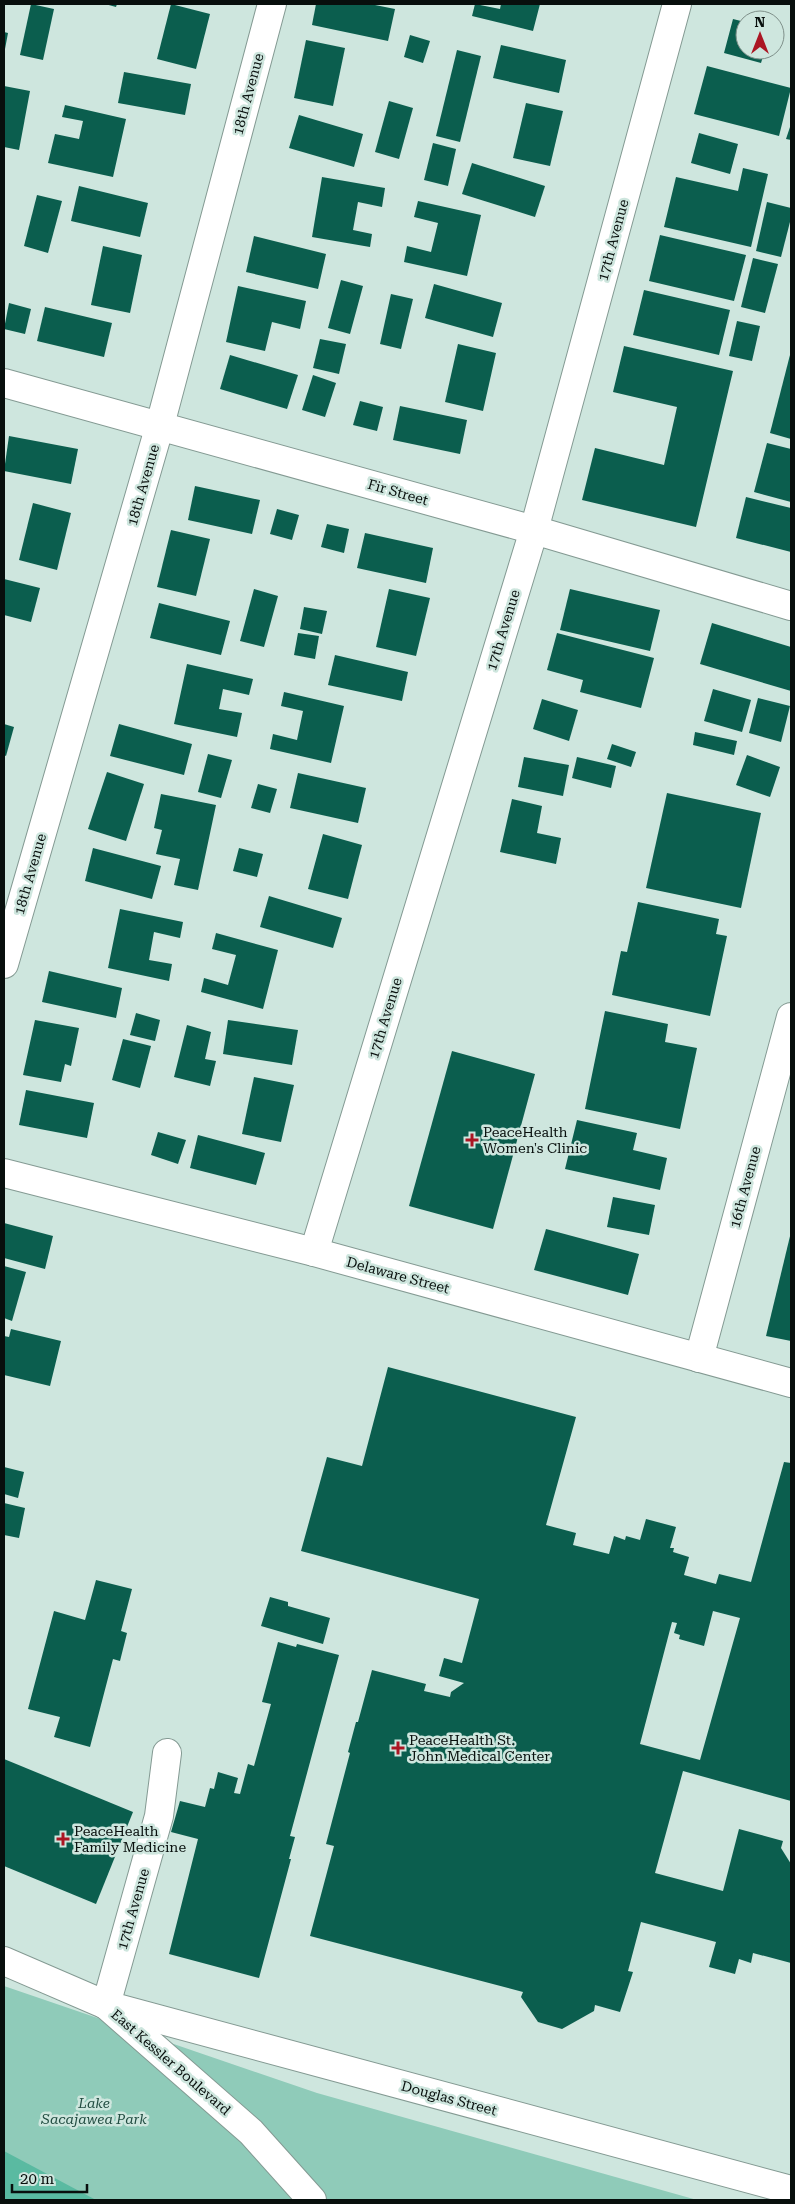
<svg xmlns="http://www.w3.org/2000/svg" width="795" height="2204" font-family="'Roboto Serif',serif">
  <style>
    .green { fill: #8fcbb9 }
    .water { fill: #5abaa1 }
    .building { fill: #0b5e4e; fill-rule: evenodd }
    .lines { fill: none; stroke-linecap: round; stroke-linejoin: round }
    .minor-casing { stroke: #849a93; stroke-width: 30 }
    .tertiary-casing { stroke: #849a93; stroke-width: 30 }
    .minor { stroke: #fff; stroke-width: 28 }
    .tertiary { stroke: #fff; stroke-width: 28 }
    .poi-dot { fill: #ab1623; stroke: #cee6de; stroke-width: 2 }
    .labels { text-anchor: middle; stroke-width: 5; stroke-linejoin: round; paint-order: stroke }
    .street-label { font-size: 14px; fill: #080f0d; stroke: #cee6de }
    .poi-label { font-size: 14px; fill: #080f0d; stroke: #cee6de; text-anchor: start }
    .park-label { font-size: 14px; font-style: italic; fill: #224d42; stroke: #cee6de }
  </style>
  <rect width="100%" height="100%" fill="#cee6de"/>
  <!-- green -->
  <polygon class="green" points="4,1986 317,2093 697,2200 4,2200"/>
  <!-- water -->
  <polygon class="water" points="4,2151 96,2200 4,2200"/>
  <!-- building -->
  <g class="building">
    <polygon points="31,4 54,9 43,60 20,55"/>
    <polygon points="105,4 117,4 116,7"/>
    <polygon points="171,4 210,14 196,69 157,59"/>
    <polygon points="316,4 370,4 395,9 388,41 312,25"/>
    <polygon points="475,4 500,9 501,4 540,4 533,31 472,16"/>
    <polygon points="733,19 745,22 745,50 765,50 761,63 724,53"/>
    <polygon points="4,32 8,33 5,49 4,49"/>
    <polygon points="410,35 430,41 423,63 404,57"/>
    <polygon points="306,40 345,48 333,106 294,98"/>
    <polygon points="501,45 566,60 559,93 493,78"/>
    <polygon points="457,50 481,56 460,142 436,136"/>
    <polygon points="707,66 791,88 779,136 694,114"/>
    <polygon points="124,72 191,84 185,115 118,103"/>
    <polygon points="4,86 30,91 19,150 4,147"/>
    <polygon points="389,101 413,108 399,159 375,152"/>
    <polygon points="526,103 563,111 550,166 513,158"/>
    <polygon points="65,105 126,119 113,177 48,163 55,134 79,139 83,121 62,117"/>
    <polygon points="299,115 363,134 354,167 289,148"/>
    <polygon points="791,124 791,140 786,139"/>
    <polygon points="699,133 738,144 730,174 691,163"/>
    <polygon points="433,143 456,149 448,186 424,180"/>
    <polygon points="472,163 545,186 535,217 462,194"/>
    <polygon points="743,168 768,174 751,247 664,227 676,177 738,191"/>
    <polygon points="322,177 385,188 382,207 358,202 353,230 372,234 370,247 312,237"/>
    <polygon points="79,186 148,203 140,237 71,221"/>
    <polygon points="37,195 62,201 48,253 24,246"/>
    <polygon points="418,201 481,215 467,276 404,262 407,246 431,252 438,223 414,217"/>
    <polygon points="767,202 791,208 791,218 781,257 756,251"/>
    <polygon points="660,235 746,255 734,301 649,281"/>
    <polygon points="254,236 326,254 318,289 246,272"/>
    <polygon points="103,246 142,255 130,313 91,305"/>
    <polygon points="753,258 778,264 765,313 741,307"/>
    <polygon points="341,280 363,286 350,334 328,328"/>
    <polygon points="434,284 502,303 493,337 425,318"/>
    <polygon points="238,286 306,301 300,329 272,322 265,351 226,342"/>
    <polygon points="644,290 730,310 719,355 633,335"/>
    <polygon points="391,294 413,299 401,349 380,344"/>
    <polygon points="9,303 31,309 25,334 4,329"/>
    <polygon points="45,307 112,323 104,357 37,341"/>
    <polygon points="737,321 760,326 752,361 729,356"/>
    <polygon points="320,339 346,344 339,374 313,368"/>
    <polygon points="458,344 496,353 483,411 445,402"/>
    <polygon points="624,346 733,371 696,527 582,500 595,448 664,465 677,407 613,392"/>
    <polygon points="791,351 791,439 770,433"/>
    <polygon points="230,355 298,375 287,409 220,389"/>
    <polygon points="313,375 336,383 325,417 302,410"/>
    <polygon points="360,401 383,407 377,431 353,425"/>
    <polygon points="400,406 467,420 460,454 393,440"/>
    <polygon points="9,436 78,449 71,484 4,471"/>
    <polygon points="767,443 791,449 791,502 754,492"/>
    <polygon points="195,486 260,500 252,534 188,520"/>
    <polygon points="746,497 791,508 791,552 736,538"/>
    <polygon points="33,503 71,513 57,570 19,560"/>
    <polygon points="277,509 299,515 292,540 270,534"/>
    <polygon points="327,524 349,529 344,553 321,547"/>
    <polygon points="171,530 210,539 196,596 157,587"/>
    <polygon points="365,533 433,548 426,583 357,568"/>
    <polygon points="4,579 40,588 31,622 4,615"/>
    <polygon points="254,589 278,596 264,647 240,641"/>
    <polygon points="389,589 430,598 416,656 376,647"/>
    <polygon points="570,589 660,610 650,651 560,630"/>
    <polygon points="159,603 230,621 221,655 150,638"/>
    <polygon points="304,607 327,611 322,634 300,629"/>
    <polygon points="712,623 791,647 791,691 700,664"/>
    <polygon points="298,633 319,636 315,659 294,655"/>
    <polygon points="557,633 654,658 641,708 580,692 583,680 547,670"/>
    <polygon points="335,655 408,672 402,701 328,685"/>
    <polygon points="187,664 253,679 249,695 223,689 219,709 242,713 237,737 174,724"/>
    <polygon points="713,689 751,700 742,732 704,721"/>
    <polygon points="284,692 344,706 331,763 270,749 273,734 297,740 303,711 281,706"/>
    <polygon points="758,698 790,706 781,742 749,733"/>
    <polygon points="542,699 578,710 569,741 533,729"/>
    <polygon points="4,724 14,727 6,756 4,755"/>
    <polygon points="119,724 192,744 184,775 110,756"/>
    <polygon points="695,732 737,741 734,755 693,745"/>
    <polygon points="612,744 636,752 631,767 607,759"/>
    <polygon points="208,754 232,760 221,798 198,792"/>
    <polygon points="747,755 780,767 770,797 736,785"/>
    <polygon points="524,757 569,765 563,796 518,787"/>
    <polygon points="577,757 616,766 611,788 572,778"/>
    <polygon points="107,772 144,784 126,841 88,829"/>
    <polygon points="298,773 366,788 358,823 290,808"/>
    <polygon points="258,784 277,789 270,813 251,808"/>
    <polygon points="667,793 761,813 741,908 646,888"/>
    <polygon points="161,794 216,805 198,890 174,885 180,859 156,854 162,830 154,828"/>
    <polygon points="512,799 542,806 537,833 561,838 556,864 500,852"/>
    <polygon points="323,834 362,845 348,899 308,889"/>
    <polygon points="93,848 161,866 152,899 85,881"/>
    <polygon points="239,848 263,854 257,877 233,871"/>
    <polygon points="269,896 342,918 333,948 260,927"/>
    <polygon points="638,902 719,919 716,934 727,936 710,1016 612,995 621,951 627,952"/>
    <polygon points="120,909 183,922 180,938 154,932 149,960 172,964 169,981 108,968"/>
    <polygon points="216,933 278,950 263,1009 201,992 204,978 228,985 236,955 212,949"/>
    <polygon points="49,971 122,988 116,1018 42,1002"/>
    <polygon points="605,1011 668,1024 665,1042 697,1048 680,1129 585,1109"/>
    <polygon points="136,1013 160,1020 155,1041 130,1035"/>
    <polygon points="35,1020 79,1028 71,1066 65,1064 61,1082 23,1075"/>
    <polygon points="228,1020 298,1030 292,1065 223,1054"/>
    <polygon points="187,1025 211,1032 205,1059 216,1061 210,1086 174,1077"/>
    <polygon points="123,1039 151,1046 140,1088 112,1080"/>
    <polygon points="452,1051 535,1074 493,1229 409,1206"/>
    <polygon points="254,1077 294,1085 281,1142 242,1134"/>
    <polygon points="26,1090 94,1103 87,1138 19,1125"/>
    <polygon points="577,1120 637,1133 633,1150 667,1158 660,1190 565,1169"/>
    <polygon points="158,1132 186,1140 178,1164 151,1155"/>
    <polygon points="198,1135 265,1153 256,1185 190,1168"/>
    <polygon points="613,1197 655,1205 649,1235 607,1227"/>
    <polygon points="4,1223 53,1236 45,1269 4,1258"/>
    <polygon points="546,1229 639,1254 628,1295 534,1270"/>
    <polygon points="791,1232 791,1341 766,1336"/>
    <polygon points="4,1266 26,1272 12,1321 4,1318"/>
    <polygon points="11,1329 61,1341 50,1386 4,1375 4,1336 9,1337"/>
    <path d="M388,1367L576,1417L546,1525L576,1533L573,1545L609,1554L614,1536L625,1540L626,1536L640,1540L646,1519L676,1527L670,1548H674L673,1552L689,1557L684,1575L716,1584L719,1574L751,1582L784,1462L791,1463V1801L683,1771L655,1873L723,1891L739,1829L783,1841L781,1848L791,1864V1963L753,1953L751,1963L739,1959L735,1974L709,1967L716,1942L641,1922L628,1971L633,1972L620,2012L595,2005L594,2011L562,2029L538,2022L521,1997L523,1992L310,1936L334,1846L326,1844L350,1753L348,1752L356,1722H358L372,1670L426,1684L424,1691L450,1697L451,1692L464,1683L439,1676L444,1658L462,1663L479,1599L301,1551L327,1457L362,1466ZM713,1611L740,1618L700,1760L640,1744L672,1622L677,1623L674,1633L680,1635L679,1639L704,1646Z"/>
    <polygon points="4,1467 24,1472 18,1498 4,1494"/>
    <polygon points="4,1503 25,1508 19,1538 4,1535"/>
    <polygon points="96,1580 132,1589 121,1631 127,1633 120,1661 113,1659 90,1747 54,1737 60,1717 28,1709 54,1611 85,1620"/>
    <polygon points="270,1597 288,1602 288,1606 330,1618 323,1644 261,1626"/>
    <polygon points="278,1642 296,1647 297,1644 339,1655 290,1836 295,1837 289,1859 291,1859 259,1978 169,1954 198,1839 171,1832 180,1801 205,1807 210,1788 214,1789 218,1772 238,1778 234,1793 240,1794 248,1764 254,1766 271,1704 262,1702"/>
    <polygon points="4,1759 133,1812 96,1904 4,1866"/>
  </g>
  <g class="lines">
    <defs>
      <g id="minor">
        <polyline points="4,383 534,530 791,606"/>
        <polyline points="4,964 160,425 272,4"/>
        <polyline points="314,1252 534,530 677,4"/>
        <polyline points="699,1358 791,1017"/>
        <polyline points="106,2005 159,1816 167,1753"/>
      </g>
      <g id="tertiary">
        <polyline points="4,1173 314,1252 791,1383"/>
        <polyline points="4,1961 106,2005 251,2132 312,2200"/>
        <polyline points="106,2005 791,2190"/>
      </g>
    </defs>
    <!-- minor casing -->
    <use href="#minor" class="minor-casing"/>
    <!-- tertiary casing -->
    <use href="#tertiary" class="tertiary-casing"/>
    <!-- minor -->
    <use href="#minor" class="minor"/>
    <!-- tertiary -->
    <use href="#tertiary" class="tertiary"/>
  </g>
  <!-- markers -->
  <g class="poi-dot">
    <path d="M469.5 1132.5h5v5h5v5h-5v5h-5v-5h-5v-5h5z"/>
    <path d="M395.5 1740.5h5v5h5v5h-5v5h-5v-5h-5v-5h5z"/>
    <path d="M60.5 1831.5h5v5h5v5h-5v5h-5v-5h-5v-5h5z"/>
  </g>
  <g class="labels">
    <!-- street labels -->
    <g class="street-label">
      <text transform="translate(248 94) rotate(-75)" y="5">18th Avenue</text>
      <text transform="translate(613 240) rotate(-75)" y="5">17th Avenue</text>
      <text transform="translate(143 485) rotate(-74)" y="5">18th Avenue</text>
      <text transform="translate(398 492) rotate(16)" y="5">Fir Street</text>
      <text transform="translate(503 630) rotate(-73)" y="5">17th Avenue</text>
      <text transform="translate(30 874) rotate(-74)" y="5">18th Avenue</text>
      <text transform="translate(385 1018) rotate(-73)" y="5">17th Avenue</text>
      <text transform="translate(745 1187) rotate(-75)" y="5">16th Avenue</text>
      <text transform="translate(398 1275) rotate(15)" y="5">Delaware Street</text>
      <text transform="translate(133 1909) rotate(-74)" y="5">17th Avenue</text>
      <text transform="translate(171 2062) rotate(41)" y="5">East Kessler Boulevard</text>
      <text transform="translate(449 2098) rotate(15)" y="5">Douglas Street</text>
    </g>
    <!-- poi labels -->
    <g class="poi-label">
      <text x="483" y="1137">PeaceHealth<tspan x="483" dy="16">Women's Clinic</tspan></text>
      <text x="409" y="1745">PeaceHealth St.<tspan x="409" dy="16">John Medical Center</tspan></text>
      <text x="74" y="1836">PeaceHealth<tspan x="74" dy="16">Family Medicine</tspan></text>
    </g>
    <!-- park labels -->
    <g class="park-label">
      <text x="94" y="2108">Lake<tspan x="94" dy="16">Sacajawea Park</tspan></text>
    </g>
  </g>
  <!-- border -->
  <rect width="795" height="2204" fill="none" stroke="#080f0d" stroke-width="10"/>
  <!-- north arrow -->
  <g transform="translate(760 35)"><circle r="24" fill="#cee6de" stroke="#7f908a"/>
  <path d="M0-4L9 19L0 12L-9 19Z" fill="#ab1623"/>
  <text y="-8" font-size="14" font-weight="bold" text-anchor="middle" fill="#080f0d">N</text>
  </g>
  <!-- scale -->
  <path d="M12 2184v8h75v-8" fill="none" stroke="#080f0d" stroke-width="2.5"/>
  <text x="20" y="2184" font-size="15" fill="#080f0d" stroke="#cee6de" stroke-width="4" paint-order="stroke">20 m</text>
</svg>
